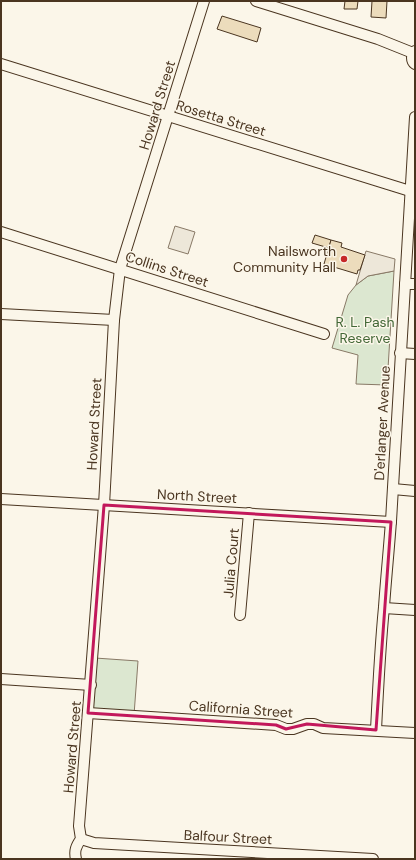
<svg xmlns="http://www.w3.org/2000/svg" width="416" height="860" font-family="'DM Sans',sans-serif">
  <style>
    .green { fill: #dce7d0; stroke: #887966 }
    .parking { fill: #ede7d9; stroke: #887966 }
    .building { fill: #ecdcbc; stroke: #4a3520 }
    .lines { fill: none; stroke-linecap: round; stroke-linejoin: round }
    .minor-casing { stroke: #4a3520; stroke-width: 12 }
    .minor { stroke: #fbf6e9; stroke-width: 10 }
    .marked { fill: none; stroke: #c2185b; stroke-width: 3; stroke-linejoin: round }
    .poi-dot { fill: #c62828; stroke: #fbf6e9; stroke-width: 1.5 }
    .labels { text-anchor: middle; stroke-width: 3; stroke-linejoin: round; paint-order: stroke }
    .street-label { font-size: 14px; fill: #4a3520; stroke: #fbf6e9 }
    .poi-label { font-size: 14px; fill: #4a3520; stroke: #fbf6e9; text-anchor: end }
    .park-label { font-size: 14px; fill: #436837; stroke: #fbf6e9 }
  </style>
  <rect width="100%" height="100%" fill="#fbf6e9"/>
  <!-- green -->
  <g class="green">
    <polygon points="394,271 387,385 356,384 358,355 332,348 348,295 356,285 368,276"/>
    <polygon points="95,658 138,661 134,715 91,711"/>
  </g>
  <!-- parking -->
  <g class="parking">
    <polygon points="175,226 195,232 188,254 168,248"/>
    <polygon points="366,251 395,259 394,271 368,276 356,285"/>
  </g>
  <!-- building -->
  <g class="building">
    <polygon points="345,1 358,1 357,9 344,9"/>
    <polygon points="372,1 387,1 386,18 371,17"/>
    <polygon points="222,16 261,28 257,42 217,29"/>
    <polygon points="315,235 331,240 329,248 312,243"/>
    <polygon points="331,240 342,243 341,247 365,255 360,270 358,270 357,274 324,264"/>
  </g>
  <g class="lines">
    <defs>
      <g id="minor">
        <polyline points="256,1 378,39 413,53"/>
        <path d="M415,51C411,55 411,61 415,64"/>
        <polyline points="1,64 410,191"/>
        <polyline points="1,232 324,334"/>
        <polyline points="405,284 415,284"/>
        <polyline points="1,314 114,320"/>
        <polyline points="400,353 415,354"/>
        <polyline points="393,489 415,491"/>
        <polyline points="1,499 391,522"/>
        <polyline points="384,608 415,610"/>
        <polyline points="240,615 249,513"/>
        <polyline points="1,679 91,685"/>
        <polyline points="88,713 276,725 286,729 293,729 307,724 314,724 323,728 415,733"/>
        <path d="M376,730C378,689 380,648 384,607C386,578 389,549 391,521C400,386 406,251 415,117"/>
        <polyline points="81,839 94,843 373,859"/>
        <path d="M76,859C74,851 76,846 81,839L79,826L104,505L114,320L120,269L204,1"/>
      </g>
    </defs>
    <!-- minor casing -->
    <use href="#minor" class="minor-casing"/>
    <!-- minor -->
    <use href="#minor" class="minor"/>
  </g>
  <!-- marked area -->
  <path class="marked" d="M104,505L391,522L376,730L307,724L286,729L276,725L88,713Z"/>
  <!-- markers -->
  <circle class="poi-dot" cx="344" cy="259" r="4"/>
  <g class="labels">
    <!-- street labels -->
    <g class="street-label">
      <text transform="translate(157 105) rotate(-73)" y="5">Howard Street</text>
      <text transform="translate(221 118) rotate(17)" y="5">Rosetta Street</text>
      <text transform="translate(167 269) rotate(18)" y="5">Collins Street</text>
      <text transform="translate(382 423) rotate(-87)" y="5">D'erlanger Avenue</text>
      <text transform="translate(94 424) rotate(-87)" y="5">Howard Street</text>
      <text transform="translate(197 496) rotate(3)" y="5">North Street</text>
      <text transform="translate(231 563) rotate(-85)" y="5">Julia Court</text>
      <text transform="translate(241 709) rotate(4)" y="5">California Street</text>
      <text transform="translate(72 747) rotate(-85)" y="5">Howard Street</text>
      <text transform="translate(228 837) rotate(3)" y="5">Balfour Street</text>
    </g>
    <!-- poi labels -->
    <g class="poi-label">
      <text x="336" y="256">Nailsworth<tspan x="336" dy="16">Community Hall</tspan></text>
    </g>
    <!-- park labels -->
    <g class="park-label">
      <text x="365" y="327">R. L. Pash<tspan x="365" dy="16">Reserve</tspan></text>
    </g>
  </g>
  <!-- border -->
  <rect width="416" height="860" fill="none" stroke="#4a3520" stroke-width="4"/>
</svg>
